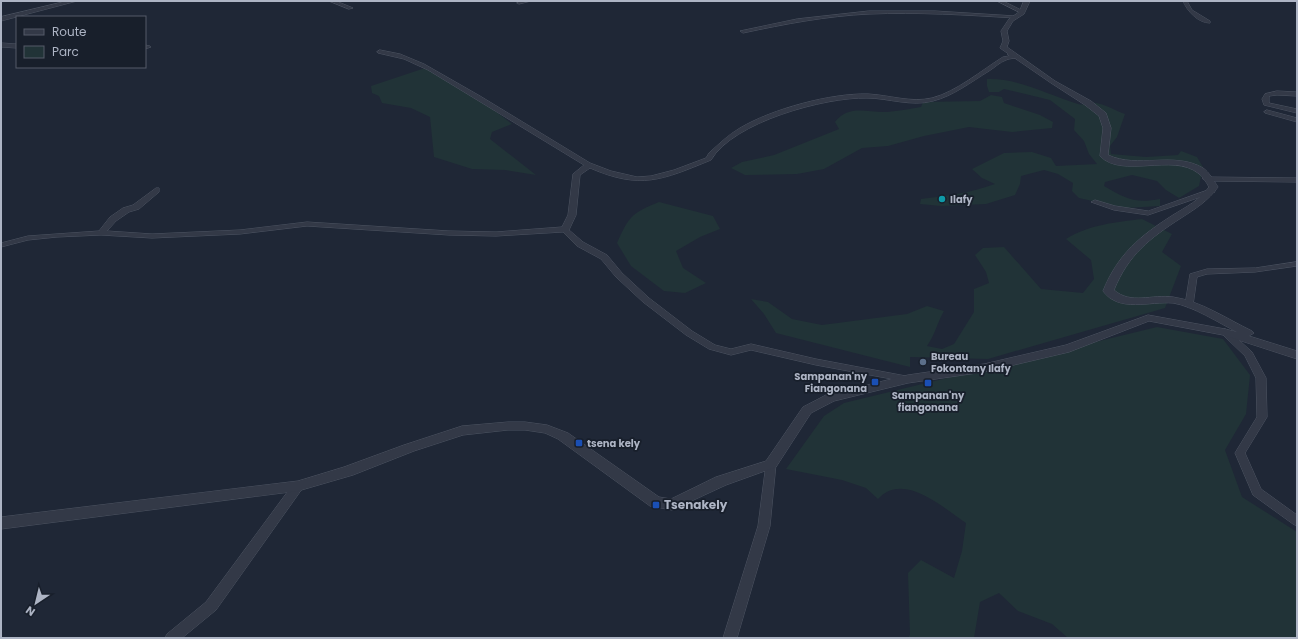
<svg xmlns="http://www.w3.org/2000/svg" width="1298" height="639" font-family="Poppins,sans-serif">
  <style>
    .green { fill: #213337 }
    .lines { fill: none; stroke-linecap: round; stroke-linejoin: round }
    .minor-casing { stroke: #4d5462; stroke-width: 1 }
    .tertiary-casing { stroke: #4d5462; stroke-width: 1 }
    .minor { fill: #333947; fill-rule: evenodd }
    .tertiary { fill: #333947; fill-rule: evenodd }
    .culture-dot { fill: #0f9aa8; stroke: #181f2b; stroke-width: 1.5 }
    .service-dot { fill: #5c6f8a; stroke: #181f2b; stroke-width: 1.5 }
    .transit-dot { fill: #1a4fb4; stroke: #181f2b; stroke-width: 1.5 }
    .labels { text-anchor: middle; stroke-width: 3.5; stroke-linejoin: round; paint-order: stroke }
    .poi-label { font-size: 10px; font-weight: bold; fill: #adb4c4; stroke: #181f2b; text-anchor: start }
    .near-poi-label { font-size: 12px; font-weight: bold; fill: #adb4c4; stroke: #181f2b; text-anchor: start }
  </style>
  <rect width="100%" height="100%" fill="#1f2736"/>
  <!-- green -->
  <g class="green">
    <polygon points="425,68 434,72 486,104 512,124 492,132 490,139 536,175 505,170 472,169 434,157 430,117 411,108 382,103 379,96 372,93 371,86"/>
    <path d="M987,79C1019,78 1048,95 1078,104C1084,106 1090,102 1096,103C1105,104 1116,111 1125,114L1117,137L1110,146L1111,154L1146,157L1178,155L1181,151L1197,157L1203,167L1199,186L1179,198L1166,190L1157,181L1132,175L1105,182L1104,186C1125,198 1134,204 1160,199V206L1126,208L1106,204L1079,198L1072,191L1073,183L1058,174L1044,170L1021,176L1020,184L1015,195L986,204L941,206L920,204L921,199C946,196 970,193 995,184L982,178L972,169L1004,153L1032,152L1051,158L1056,166L1097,164L1089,154L1084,141L1074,130L1075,119L1050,100L1004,89L999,92H989L987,86Z"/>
    <path d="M991,95L1002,97L1004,103L1040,115L1053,122L1052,128L1012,132L969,127L924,136L888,146L862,148L824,169L797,174L745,175L731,168L742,162L774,155L839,129L835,122C849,104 867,113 887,112C898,111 909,109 921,107L923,102L980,101Z"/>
    <path d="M659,202L713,216L720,229L700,237L676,251L683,268L706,283L685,293L664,291L631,266L617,243C629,216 632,213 659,202Z"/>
    <path d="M1142,219L1172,234L1162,252L1181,266L1165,308L988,359L910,357V367L776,333L764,314L751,299L768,302L792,319L822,325L907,314L927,306L944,311C937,323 935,335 927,346L942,349L954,344L974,312V289L989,283L986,272L975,255L983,248L1004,247L1041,289L1083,293L1094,279L1091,260L1066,239C1088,225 1116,222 1142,219Z"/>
    <path d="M1157,327L1223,339L1250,375L1246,414L1225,450L1242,497L1297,532V638H1068L1052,624L1018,611L999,593L980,602L974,638H908L910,635L908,573L921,560L954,578L962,551L966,523C943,508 904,471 878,499L866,488L842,480L786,469L824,416L844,403Z"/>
  </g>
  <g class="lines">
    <defs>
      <g id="minor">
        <polygon points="329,1 336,1 353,8 349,9"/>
        <polygon points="522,1 531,1 519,4 517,3"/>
        <polygon points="997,1 1003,1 1023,11 1019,12"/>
        <path d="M1183,1H1187L1192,10L1210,21V23C1198,23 1187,11 1183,1Z"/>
        <path d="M869,11H935L1015,16L1017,17L1015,18C967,15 918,12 869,14C827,16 785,24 743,33L740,31L797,19Z"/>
        <polygon points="1,43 17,44 17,48 1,47"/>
        <polygon points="145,45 150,46 151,47 145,49"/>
        <path d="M380,50L400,54L424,64L480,96L590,163L611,171L637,177L651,176L674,170L706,158L709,153C719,144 728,135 740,128C772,109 831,93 868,94C889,95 911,103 932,98C956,92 982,70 1003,57L1009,56L1007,54L1008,53H1012L1018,57C1014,59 1010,58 1006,60C1000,62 994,68 989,71C971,82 953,96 933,101C911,107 888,98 867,98C825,97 733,122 711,160C662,180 641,190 590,168L580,175L576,215L569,230L583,242L607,255L622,273L649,298L692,331L715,345L731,349L751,344L816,359L911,377L913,379L911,381L908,382L816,365L751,350L731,355L709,349L686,335L643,302L616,277L601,259L577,246L563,232L496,236L449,235L307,226L240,234L152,238L101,235L57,237L28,240L1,247V243L28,236L99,231L110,217L123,208L133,205L156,188H159V192L139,209L129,212L116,221L107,231L152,234L240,230L307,222L449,231L496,232L562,227L568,215L573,174L584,165L428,70L404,59L378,53L377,52Z"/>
        <polygon points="1277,91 1297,92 1297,96 1277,95 1269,96 1269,103 1297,109 1297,113 1264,105 1262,99 1265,94"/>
        <polygon points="1267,110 1297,118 1297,122 1265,113 1264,112"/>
        <polygon points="1204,177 1297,178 1297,182 1207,181 1203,179"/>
        <polygon points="1208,190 1214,190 1215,192 1148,215 1114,210 1091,202 1095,200 1115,206 1148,211"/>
        <polygon points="1297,262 1297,266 1255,272 1207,274 1197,277 1193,305 1189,308 1185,305 1190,274 1207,269 1255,268"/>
        <polygon points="1225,329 1228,330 1252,352 1266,378 1267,417 1245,453 1261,489 1297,515 1297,526 1293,524 1253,495 1235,453 1257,417 1256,378 1245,356 1220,332"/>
        <polygon points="771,460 775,461 776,464 770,526 737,638 723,638 758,526 766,464 767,461"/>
        <polygon points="298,482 302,483 304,486 302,489 216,610 182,638 165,638 167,634 206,602 294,483"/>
      </g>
      <g id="tertiary">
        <polygon points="67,1 77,1 1,21 1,17"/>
        <path d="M1024,1H1030L1024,14L1013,21L1007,31L1009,41L1007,47L1055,81L1091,101L1106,113L1111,128L1108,155C1138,169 1174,151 1203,168C1209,172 1214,181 1218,187C1208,201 1195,209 1181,218C1150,238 1128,255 1114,290C1131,305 1152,294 1173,297C1201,301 1227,319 1252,331L1254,333L1249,336L1297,351V359L1223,335L1149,321L1069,352L984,372L908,383L834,401L811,413L776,467L726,485L672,510L650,506L558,439L545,433L525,430H508L463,435L414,451L353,475L298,491L1,529V517L298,481L344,467L404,445L462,426L508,422H525L547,425L568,433L659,497L671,499L716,477L766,461L803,407L826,395L908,375L984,364L1066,345L1148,315L1225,329L1237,332C1219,323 1193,306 1173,303C1150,301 1119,313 1103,291C1118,254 1140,236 1173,215C1186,207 1200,200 1209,187C1206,182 1203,176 1198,173C1173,153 1122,179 1100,156L1103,128L1099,116L1085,105L1051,83L1000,48L1003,41L1001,31L1009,19L1019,12Z"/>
      </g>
    </defs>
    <!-- minor casing -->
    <use href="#minor" class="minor-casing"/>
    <!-- tertiary casing -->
    <use href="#tertiary" class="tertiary-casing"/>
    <!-- minor -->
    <use href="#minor" class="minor"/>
    <!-- tertiary -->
    <use href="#tertiary" class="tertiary"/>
  </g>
  <!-- markers -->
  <circle class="culture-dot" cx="942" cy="199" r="4"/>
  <circle class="service-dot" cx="923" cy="362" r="4"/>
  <g class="transit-dot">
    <rect x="871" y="378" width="8" height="8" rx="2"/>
    <rect x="924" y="379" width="8" height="8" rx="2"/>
    <rect x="575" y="439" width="8" height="8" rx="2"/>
    <rect x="652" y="501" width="8" height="8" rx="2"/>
  </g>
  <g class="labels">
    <!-- poi labels -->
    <g class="poi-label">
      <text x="950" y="203">Ilafy</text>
      <text x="931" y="360">Bureau<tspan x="931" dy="12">Fokontany Ilafy</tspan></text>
      <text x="867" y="380" text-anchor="end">Sampanan'ny<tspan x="867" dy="12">Fiangonana</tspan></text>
      <text x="928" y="399" text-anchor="middle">Sampanan'ny<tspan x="928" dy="12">fiangonana</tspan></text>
      <text x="587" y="447">tsena kely</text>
    </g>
    <!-- near-poi labels -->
    <g class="near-poi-label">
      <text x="664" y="509">Tsenakely</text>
    </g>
  </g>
  <!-- border -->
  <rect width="1298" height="639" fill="none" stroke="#adb4c4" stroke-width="4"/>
  <!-- legend -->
  <rect x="16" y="16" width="130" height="52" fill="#181f2b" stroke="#545b68"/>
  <rect x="24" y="29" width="20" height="6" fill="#333947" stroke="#545b68"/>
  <text x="52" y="36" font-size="12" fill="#adb4c4">Route</text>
  <rect x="24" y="46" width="20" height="12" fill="#213337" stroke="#545b68"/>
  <text x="52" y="56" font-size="12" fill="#adb4c4">Parc</text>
  <!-- north arrow -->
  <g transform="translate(36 603) rotate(215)" stroke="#181f2b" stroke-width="3" paint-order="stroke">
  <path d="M0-3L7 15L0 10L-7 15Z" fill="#adb4c4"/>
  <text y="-6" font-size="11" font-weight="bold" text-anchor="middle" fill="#adb4c4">N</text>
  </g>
</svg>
